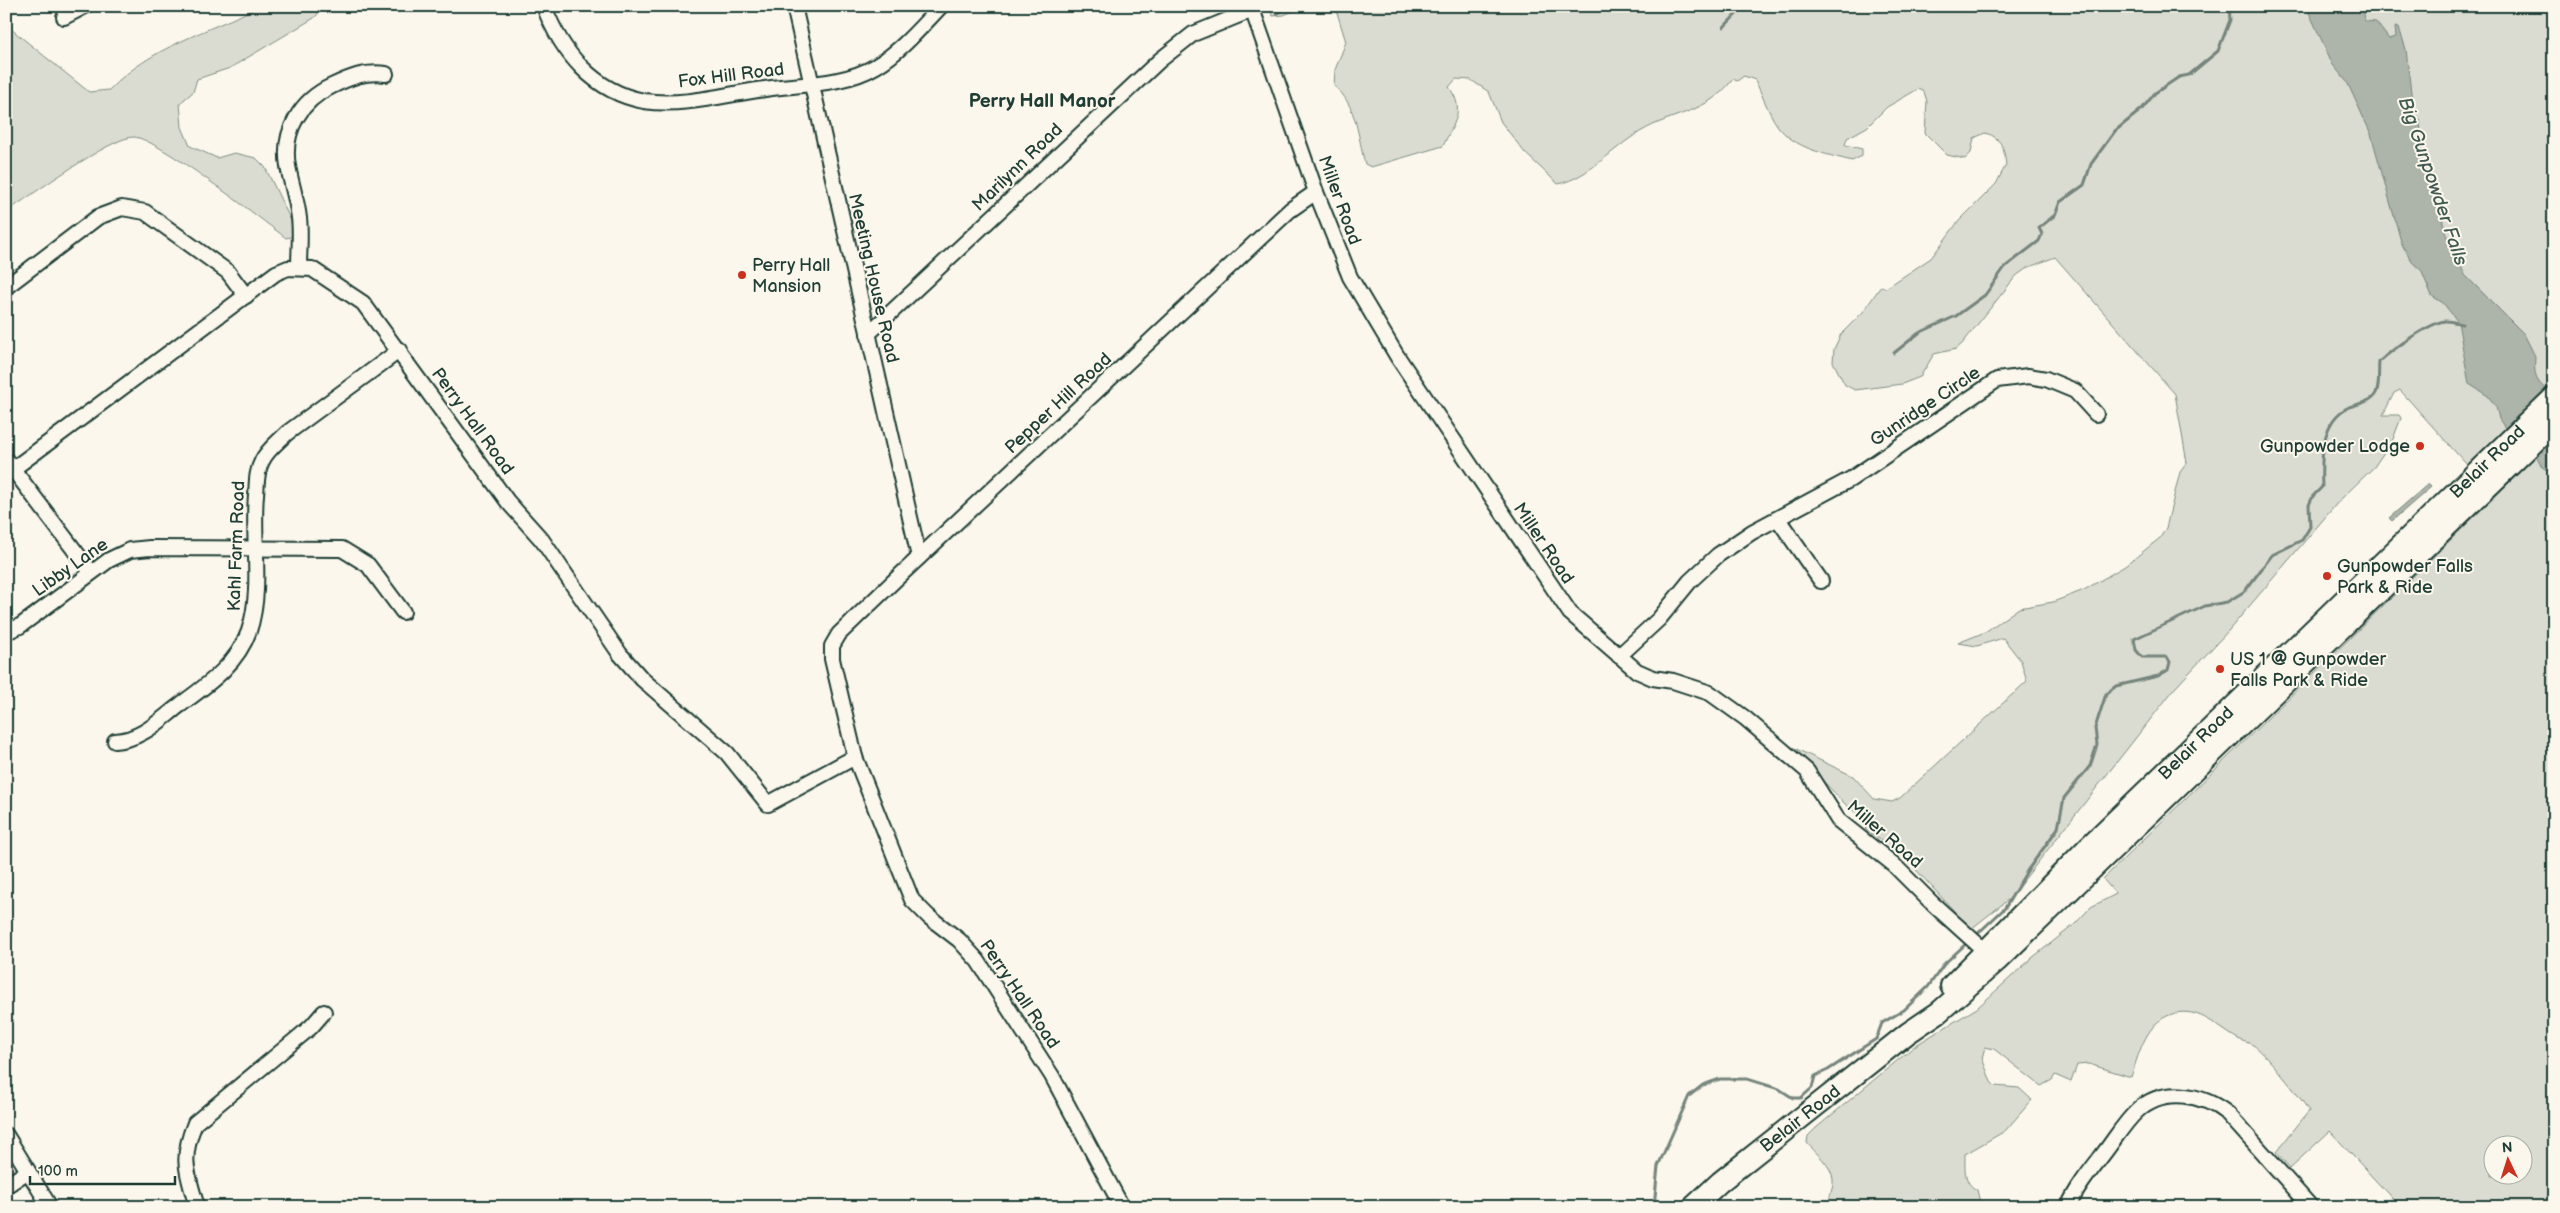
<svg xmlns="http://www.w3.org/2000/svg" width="2560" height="1213" font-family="'Balsamiq Sans',sans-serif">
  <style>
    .green { fill: #dbdcd1; stroke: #7d8c82; fill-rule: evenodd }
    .water { fill: #adb4aa; stroke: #74847b }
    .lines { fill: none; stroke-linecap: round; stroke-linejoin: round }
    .stream { stroke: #74847b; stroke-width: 3 }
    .minor-casing { stroke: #1f3d34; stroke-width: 18 }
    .highway-casing { stroke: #1f3d34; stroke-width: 24 }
    .minor { stroke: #fbf7ec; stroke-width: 14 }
    .highway { stroke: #fbf7ec; stroke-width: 20 }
    .poi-dot { fill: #c8321e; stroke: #fbf7ec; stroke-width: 2 }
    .labels { text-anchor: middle; stroke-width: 4; stroke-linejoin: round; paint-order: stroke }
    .street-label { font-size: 18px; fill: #1f3d34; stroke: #fbf7ec }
    .poi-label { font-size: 18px; fill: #1f3d34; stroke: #fbf7ec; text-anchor: start }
    .neighbourhood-label { font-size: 19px; font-weight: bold; fill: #1f3d34; stroke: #fbf7ec }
    .water-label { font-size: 19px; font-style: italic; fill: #425b52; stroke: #fbf7ec }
  </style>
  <rect width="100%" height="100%" fill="#fbf7ec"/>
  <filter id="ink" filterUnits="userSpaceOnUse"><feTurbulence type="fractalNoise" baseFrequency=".02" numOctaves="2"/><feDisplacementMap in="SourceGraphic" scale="10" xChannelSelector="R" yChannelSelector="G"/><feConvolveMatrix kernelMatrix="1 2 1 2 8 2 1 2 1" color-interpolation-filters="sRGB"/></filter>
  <g filter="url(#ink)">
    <!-- green -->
    <g class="green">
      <path d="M260,6H314L318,14L314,18L230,68L197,79L193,92L180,103L182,127L190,146L217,158L234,153L256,158L265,167L295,229V236L286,238C261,219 157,138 134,137C112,136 29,197 6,212V25L89,92L109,90C150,47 208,32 260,6Z"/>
      <polygon points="1278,6 1305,6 1284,15 1273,16 1271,13"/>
      <path d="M1335,6H2554V381L2467,465L2400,390L2394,393L2383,415H2399L2401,418L2393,439L2374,467L2339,501L2229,630L2175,688L2009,899L1971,929L1905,858L1865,829L1870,824L1845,804L1790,746L1853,776L1874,799L1892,802L1900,798L2027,681L2021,661L2003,638L1977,646L1958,643L1985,632L2019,608L2053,602L2084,590L2125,566L2160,538L2166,528L2180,472L2187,463L2175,394L2055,257L2027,268L2016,276L1962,344L1956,349L1934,354L1920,377L1902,384L1855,390L1845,385L1833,362L1834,349L1841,334L1863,312L1881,286L1886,288L1931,258L1958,222L1996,184L2006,165C2004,149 2002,137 1985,133L1974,138L1971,153L1965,159L1947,155L1925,133L1927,101L1924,92L1918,89L1887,107L1867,127L1847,138L1845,145L1862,149V156L1852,161C1826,154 1794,149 1777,125C1768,112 1762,94 1755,80L1744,76L1737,81L1733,79C1707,114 1673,112 1640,132C1612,148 1590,177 1558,184L1525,153L1501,122L1489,92L1471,80L1456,79L1449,87C1466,111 1454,122 1443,146L1371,167L1365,164C1358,138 1357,104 1334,86L1335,70L1346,42Z"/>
      <path d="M2554,439V1207H2400L2330,1131L2290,1168L2276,1152L2309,1111C2302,1099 2264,1051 2253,1045C2248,1042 2243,1042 2238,1039C2215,1026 2196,1003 2167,1016C2145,1026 2138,1056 2131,1077L2089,1064L2077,1065L2071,1082L2055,1075L2052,1080L2041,1086L1994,1049L1985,1047L1982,1058L1991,1082L1995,1086L2019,1088L2032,1100L2005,1131L1965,1154C1965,1168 1963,1183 1977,1190L1981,1207H1829C1828,1197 1834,1188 1833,1179C1832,1166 1815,1152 1807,1143L1808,1136L1816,1128L1916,1045L1977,1008L2032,958L2074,925L2091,907L2116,894L2103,879ZM2492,1146H2522V1176H2492Z"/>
    </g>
    <!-- water -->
    <g class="water">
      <path d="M2306,6H2363L2365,21L2376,22L2389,39L2396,37L2395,27L2399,28L2406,49L2413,110L2420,120L2422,159L2431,191L2441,214L2446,234L2465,275L2524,334L2535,356C2534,380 2535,380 2554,396V475L2542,467L2537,457L2505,428L2499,419L2496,407L2488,396L2469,384L2458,322L2443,303L2432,296L2421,270L2414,264L2402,245L2371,134L2347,82L2333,65Z"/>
      <polygon points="2428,484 2431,487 2392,521 2389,518"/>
    </g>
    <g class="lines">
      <!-- stream -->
      <g class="stream">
        <polyline points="1277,14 1287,6"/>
        <polyline points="1724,27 1744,6"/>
        <polyline points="1894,353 1919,333 1956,316 1985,295 2005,267 2039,241 2042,234 2039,228 2055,215 2060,202 2084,185 2091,164 2115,131 2142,109 2155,93 2179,77 2189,75 2218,51 2230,20 2229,6"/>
        <path d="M1974,937L2005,908L2027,871L2058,828L2064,798L2090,766L2097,745L2095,728L2106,694L2116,686L2158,676L2168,670L2170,662L2167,657H2142L2136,650L2134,639L2205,606L2227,602L2245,591L2272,555L2302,540L2310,527L2309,505L2313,496L2322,487C2321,461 2320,420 2349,407C2358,404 2372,402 2376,393C2380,386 2378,371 2379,362C2390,351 2432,321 2446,321C2451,321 2457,323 2462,324"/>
        <polyline points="1654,1207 1658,1166 1689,1096 1703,1085 1720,1079 1747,1079 1779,1089 1793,1098 1801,1098 1812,1088 1815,1076 1828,1070 1876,1039 1882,1023 1904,1010 1928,987 1945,963 1969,941"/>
      </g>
      <defs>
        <g id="minor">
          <path d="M544,6C561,52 594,92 644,101C683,107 727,94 765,89C801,84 845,85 876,66C901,51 921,27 941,6"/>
          <polyline points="794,6 919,557"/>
          <polyline points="1251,6 1316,192 1350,277 1397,356 1570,613 1637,671 1653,678 1673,681 1710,693 1745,718 1807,771 1838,820 1893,864 1933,904 1985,951"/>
          <polyline points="64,17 85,6"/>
          <path d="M299,267C299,251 301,234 299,218C297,200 291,183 288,166C282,131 301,100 332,86C351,77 365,71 386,74"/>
          <polyline points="6,287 98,217 122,208 145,212 228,272 246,296"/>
          <polyline points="868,334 1160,60 1193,34 1252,10"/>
          <polyline points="6,460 91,572"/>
          <polyline points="13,469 276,273 288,268 312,269 363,303 508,502 542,540 620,654 642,679 727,753 768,804 855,757"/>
          <polyline points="1778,519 1821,581"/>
          <polyline points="6,632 20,626 109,560 130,550 150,548 342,549 368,565 403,612"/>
          <polyline points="1619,656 1659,619 1690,581 1718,555 1752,532 1851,479 1997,380 2028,376 2046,379 2075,391 2096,414"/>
          <path d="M115,741C141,740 160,720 180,705C207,685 237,665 249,631C263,589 252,539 256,495C257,484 256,472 262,461C267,450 278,442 287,433L400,350"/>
          <polyline points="6,1135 50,1207"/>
          <polyline points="6,1186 28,1171"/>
          <path d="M197,1207C187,1172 180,1159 195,1123L311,1027L324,1012"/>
          <polyline points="1122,1207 1052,1076 978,961 959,940 929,917 912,900 855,757 832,659 832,646 839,634 895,580 1290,210 1316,192"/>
          <path d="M2068,1207C2077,1187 2091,1170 2104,1153C2115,1139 2124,1123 2137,1111C2163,1086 2203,1094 2228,1114L2311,1207"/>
        </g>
        <g id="highway">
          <path id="s1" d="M1951,986L2088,847L2554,397"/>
          <path id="s2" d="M1693,1207L1720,1182L1908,1033L1939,1012L1997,961L2554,423"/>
        </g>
      </defs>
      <!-- minor casing -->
      <use href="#minor" class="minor-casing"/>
      <!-- highway casing -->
      <use href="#highway" class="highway-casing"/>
      <!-- minor -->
      <use href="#minor" class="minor"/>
      <!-- highway -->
      <use href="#highway" class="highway"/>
    </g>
  </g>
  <!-- markers -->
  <g class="poi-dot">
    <circle cx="742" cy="275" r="5"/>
    <circle cx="2420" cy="446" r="5"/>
    <circle cx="2327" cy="576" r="5"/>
    <circle cx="2220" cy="669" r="5"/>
  </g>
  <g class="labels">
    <!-- street labels -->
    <g class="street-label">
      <text transform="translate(731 75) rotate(-7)" y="6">Fox Hill Road</text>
      <text transform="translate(1017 167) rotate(-44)" y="6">Marilynn Road</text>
      <text transform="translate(1340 200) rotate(70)" y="6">Miller Road</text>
      <text transform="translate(874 278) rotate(77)" y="6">Meeting House Road</text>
      <text transform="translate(1058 403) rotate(-43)" y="6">Pepper Hill Road</text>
      <text transform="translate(1925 406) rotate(-34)" y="6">Gunridge Circle</text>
      <text transform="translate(473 421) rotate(54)" y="6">Perry Hall Road</text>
      <text dy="6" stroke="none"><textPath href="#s1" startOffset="750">Belair Road</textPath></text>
      <text transform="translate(1544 543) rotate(56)" y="6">Miller Road</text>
      <text transform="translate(236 546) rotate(-88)" y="6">Kahl Farm Road</text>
      <text transform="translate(70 567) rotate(-35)" y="6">Libby Lane</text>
      <text dy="6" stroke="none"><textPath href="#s1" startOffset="345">Belair Road</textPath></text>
      <text transform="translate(1885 834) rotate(41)" y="6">Miller Road</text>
      <text transform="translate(1020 994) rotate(56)" y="6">Perry Hall Road</text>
      <text dy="6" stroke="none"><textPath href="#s2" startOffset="139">Belair Road</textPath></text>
    </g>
    <!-- poi labels -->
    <g class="poi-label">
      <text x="752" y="271">Perry Hall<tspan x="752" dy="21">Mansion</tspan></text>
      <text x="2410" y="452" text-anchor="end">Gunpowder Lodge</text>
      <text x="2337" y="572">Gunpowder Falls<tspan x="2337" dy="21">Park &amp; Ride</tspan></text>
      <text x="2230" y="665">US 1 @ Gunpowder<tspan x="2230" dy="21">Falls Park &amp; Ride</tspan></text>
    </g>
    <!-- neighbourhood labels -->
    <g class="neighbourhood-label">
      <text x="1042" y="107">Perry Hall Manor</text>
    </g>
    <!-- water labels -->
    <g class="water-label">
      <text transform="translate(2434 181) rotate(71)" y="7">Big Gunpowder Falls</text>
    </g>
  </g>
  <!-- margin -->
  <rect width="2560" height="1213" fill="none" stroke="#fbf7ec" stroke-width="25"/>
  <rect x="12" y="12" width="2535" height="1188" fill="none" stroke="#1f3d34" stroke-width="2" filter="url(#ink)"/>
  <!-- north arrow -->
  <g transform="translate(2508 1160) rotate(356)"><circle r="24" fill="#fbf7ec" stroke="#a3ada2"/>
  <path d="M0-4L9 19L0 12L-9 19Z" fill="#c8321e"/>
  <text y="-8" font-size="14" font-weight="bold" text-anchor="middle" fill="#1f3d34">N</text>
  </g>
  <!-- scale -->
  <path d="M30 1176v8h145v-8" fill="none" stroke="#1f3d34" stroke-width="2.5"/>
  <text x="38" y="1176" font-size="15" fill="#1f3d34" stroke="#fbf7ec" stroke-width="4" paint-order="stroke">100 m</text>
</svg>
